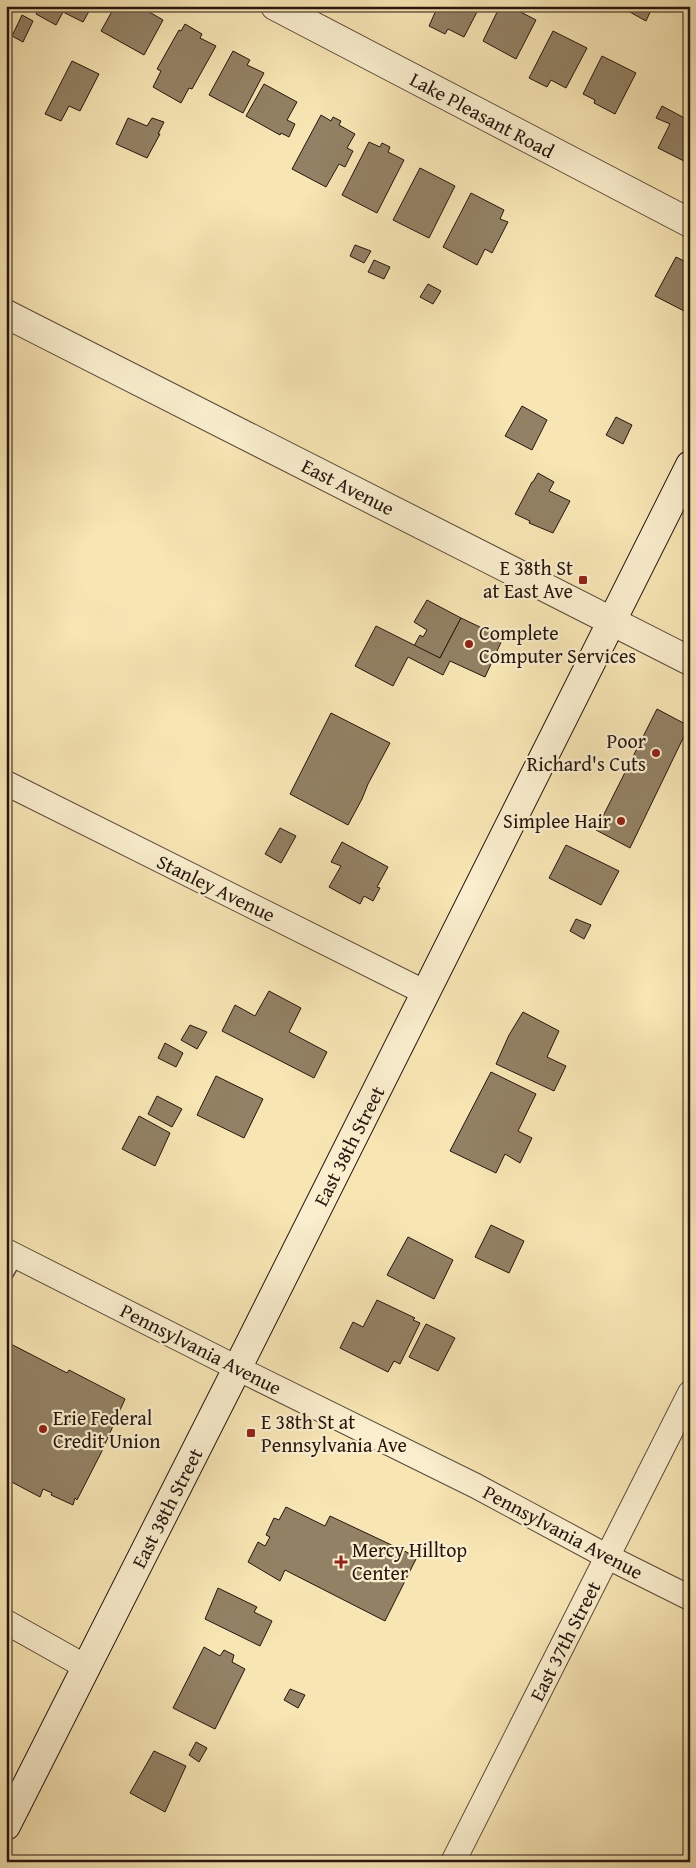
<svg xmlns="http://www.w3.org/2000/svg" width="696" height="1868" font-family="'Gentium Book Plus',serif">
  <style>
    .building { fill: #928164; stroke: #25150e }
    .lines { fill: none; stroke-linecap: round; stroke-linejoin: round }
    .service-casing { stroke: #5a4938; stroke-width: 15 }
    .minor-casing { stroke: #5a4938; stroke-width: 26 }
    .tertiary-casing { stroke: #5a4938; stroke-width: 30 }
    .secondary-casing { stroke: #25150e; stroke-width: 30 }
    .service { stroke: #faeece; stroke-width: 12 }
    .minor { stroke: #faeece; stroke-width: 24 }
    .tertiary { stroke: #faeece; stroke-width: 28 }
    .secondary { stroke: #faeece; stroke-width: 28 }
    .poi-dot { fill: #8f2418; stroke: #faeece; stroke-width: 2 }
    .labels { text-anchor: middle; stroke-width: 4.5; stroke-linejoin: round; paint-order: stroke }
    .street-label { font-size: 20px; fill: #25150e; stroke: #faeece }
    .poi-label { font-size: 20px; fill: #25150e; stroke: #faeece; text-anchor: start }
  </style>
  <rect width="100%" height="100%" fill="#f7e5b4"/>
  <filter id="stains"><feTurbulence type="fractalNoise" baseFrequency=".004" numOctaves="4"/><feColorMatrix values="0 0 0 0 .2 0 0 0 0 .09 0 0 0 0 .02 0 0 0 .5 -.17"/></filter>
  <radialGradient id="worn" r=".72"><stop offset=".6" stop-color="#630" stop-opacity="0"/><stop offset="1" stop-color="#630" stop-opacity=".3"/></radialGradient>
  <!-- building -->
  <g class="building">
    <polygon points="40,6 92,6 83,22 63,12 56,25 36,14"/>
    <polygon points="115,6 139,6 163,20 144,55 101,31"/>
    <polygon points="406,6 417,6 415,11"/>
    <polygon points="438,6 480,6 464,37 448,29 445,34 429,26"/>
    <polygon points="500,6 509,6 536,20 516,59 483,41"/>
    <polygon points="573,6 584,6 582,11"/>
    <polygon points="619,6 653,6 646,21"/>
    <polygon points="22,15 33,21 23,42 12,36"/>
    <polygon points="185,24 202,34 200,38 216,46 192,89 189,88 181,103 153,87 161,71 157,69 179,30 181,31"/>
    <polygon points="553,31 587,48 566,88 551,80 547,87 529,78"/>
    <polygon points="233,51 250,60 247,65 264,73 243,113 209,95"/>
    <polygon points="602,56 636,73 615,114 594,103 595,100 583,94"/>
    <polygon points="72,61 99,74 80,111 69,106 61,121 45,114"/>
    <polygon points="6,72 12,75 6,84"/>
    <polygon points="264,84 297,102 287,120 295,124 289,137 281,133 280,135 246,116"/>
    <polygon points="662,106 690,121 690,164 658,148 670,124 656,118"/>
    <polygon points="321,115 331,121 333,117 341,121 339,125 355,134 347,148 353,151 345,167 339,164 326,187 292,169"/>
    <polygon points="128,118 147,126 152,118 164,122 158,134 160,134 147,158 116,144"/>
    <polygon points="369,142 380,147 382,143 390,147 388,152 404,160 377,213 342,195"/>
    <polygon points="420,168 455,186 429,238 393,220"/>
    <polygon points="471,193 504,210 500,219 508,222 492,253 485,249 477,265 443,247"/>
    <polygon points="355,245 371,251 364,263 350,256"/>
    <polygon points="676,257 690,264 690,314 655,296"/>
    <polygon points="374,260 390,267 384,279 368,272"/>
    <polygon points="428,284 441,291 433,304 420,297"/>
    <polygon points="522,406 547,420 532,450 505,436"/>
    <polygon points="616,417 632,425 623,444 606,435"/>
    <polygon points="538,473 554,482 549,491 570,501 553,533 529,523 530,521 515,514 532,482 533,482"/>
    <polygon points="427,600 461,618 440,658 414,646 420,635 423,637 427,630 414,622"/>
    <polygon points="461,618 503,638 485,677 450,661 443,675 408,657 393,686 355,666 376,626 440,658"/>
    <polygon points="657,709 689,726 630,848 596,830"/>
    <polygon points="331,713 390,743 368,784 362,799 348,825 290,794"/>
    <polygon points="280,828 296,836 281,863 265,854"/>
    <polygon points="342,842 388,867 377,887 380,888 373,901 364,896 360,904 329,887 341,866 331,862"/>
    <polygon points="566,845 619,871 601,905 549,878"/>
    <polygon points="576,919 591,925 584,939 570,931"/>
    <polygon points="269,991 301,1008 289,1032 327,1052 314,1078 222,1031 235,1005 255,1016"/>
    <polygon points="523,1012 559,1031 547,1057 566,1066 554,1091 496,1064 509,1035"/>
    <polygon points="190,1025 207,1032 197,1049 181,1040"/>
    <polygon points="165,1043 183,1053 176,1067 158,1058"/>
    <polygon points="491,1072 536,1094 518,1131 532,1138 520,1163 505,1154 496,1173 450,1151"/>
    <polygon points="216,1076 263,1099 244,1138 197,1115"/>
    <polygon points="157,1096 182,1109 172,1127 148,1114"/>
    <polygon points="139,1116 170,1133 155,1166 122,1149"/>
    <polygon points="491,1225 524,1241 509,1273 475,1257"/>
    <polygon points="408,1237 453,1260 434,1299 387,1275"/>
    <polygon points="377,1300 415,1318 413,1320 420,1323 400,1364 394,1361 388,1372 340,1348 353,1322 363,1327"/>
    <polygon points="426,1324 455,1338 438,1371 409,1357"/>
    <polygon points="7,1342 67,1373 69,1370 125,1399 101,1453 77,1500 75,1498 73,1505 51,1495 52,1493 43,1489 40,1497 6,1479"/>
    <polygon points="286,1507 325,1526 330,1516 417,1557 385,1621 285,1570 280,1581 248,1562 258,1542 265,1546 270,1537 266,1535 274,1518 279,1520"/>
    <polygon points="218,1588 257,1607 254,1612 272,1621 260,1646 205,1619"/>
    <polygon points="204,1647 220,1656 224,1650 234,1655 232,1662 245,1669 215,1729 173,1708"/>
    <polygon points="290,1689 305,1695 298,1708 284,1700"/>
    <polygon points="196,1742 207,1748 199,1762 189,1755"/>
    <polygon points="154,1751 186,1766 165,1812 130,1793"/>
  </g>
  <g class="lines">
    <defs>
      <polyline id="service" points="6,1275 17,1256"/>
      <g id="minor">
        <polyline points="6,783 426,993"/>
        <polyline points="6,1251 237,1368 476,1486 608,1557 690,1598"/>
        <polyline points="6,1622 86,1667"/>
        <polyline points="453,1862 690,1393"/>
      </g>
      <g id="tertiary">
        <polyline points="275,6 690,223"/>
        <polyline points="6,314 690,661"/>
      </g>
      <polyline id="secondary" points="6,1826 250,1343 690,465"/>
    </defs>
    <!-- service casing -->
    <use href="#service" class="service-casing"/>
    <!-- minor casing -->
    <use href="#minor" class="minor-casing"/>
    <!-- tertiary casing -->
    <use href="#tertiary" class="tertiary-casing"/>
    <!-- secondary casing -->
    <use href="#secondary" class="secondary-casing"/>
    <!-- service -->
    <use href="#service" class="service"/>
    <!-- minor -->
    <use href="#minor" class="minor"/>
    <!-- tertiary -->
    <use href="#tertiary" class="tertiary"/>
    <!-- secondary -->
    <use href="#secondary" class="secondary"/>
  </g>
  <!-- markers -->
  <g class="poi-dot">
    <rect x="578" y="575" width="10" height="10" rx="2.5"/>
    <circle cx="469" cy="644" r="5"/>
    <circle cx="656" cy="753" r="5"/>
    <circle cx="621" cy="821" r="5"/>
    <circle cx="43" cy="1429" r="5"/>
    <rect x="246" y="1428" width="10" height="10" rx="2.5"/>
    <path d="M338.5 1554.5h5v5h5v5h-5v5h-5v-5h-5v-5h5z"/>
  </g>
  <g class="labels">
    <!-- street labels -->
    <g class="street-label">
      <text transform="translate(482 115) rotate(28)" y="7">Lake Pleasant Road</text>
      <text transform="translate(348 487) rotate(27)" y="7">East Avenue</text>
      <text transform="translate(216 888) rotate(26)" y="7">Stanley Avenue</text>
      <text transform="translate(349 1146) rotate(-63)" y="7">East 38th Street</text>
      <text transform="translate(201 1349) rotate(27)" y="7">Pennsylvania Avenue</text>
      <text transform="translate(167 1508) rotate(-63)" y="7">East 38th Street</text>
      <text transform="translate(563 1532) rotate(28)" y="7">Pennsylvania Avenue</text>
      <text transform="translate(565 1641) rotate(-63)" y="7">East 37th Street</text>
    </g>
    <!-- poi labels -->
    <g class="poi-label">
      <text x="573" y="575" text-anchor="end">E 38th St<tspan x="573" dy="23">at East Ave</tspan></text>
      <text x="479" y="640">Complete<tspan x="479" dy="23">Computer Services</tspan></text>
      <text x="646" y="748" text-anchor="end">Poor<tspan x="646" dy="23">Richard's Cuts</tspan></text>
      <text x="611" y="828" text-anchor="end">Simplee Hair</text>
      <text x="53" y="1425">Erie Federal<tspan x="53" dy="23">Credit Union</tspan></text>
      <text x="261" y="1429">E 38th St at<tspan x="261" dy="23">Pennsylvania Ave</tspan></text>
      <text x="352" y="1557">Mercy Hilltop<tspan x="352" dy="23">Center</tspan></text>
    </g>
  </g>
  <!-- margin -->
  <rect width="696" height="1868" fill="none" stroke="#f7e5b4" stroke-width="25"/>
  <rect x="8" y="8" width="681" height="1853" fill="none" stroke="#25150e" stroke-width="2.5"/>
  <rect x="12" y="12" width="671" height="1843" fill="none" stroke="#25150e"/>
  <rect width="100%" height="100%" filter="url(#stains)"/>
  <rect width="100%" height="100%" fill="url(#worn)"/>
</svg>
